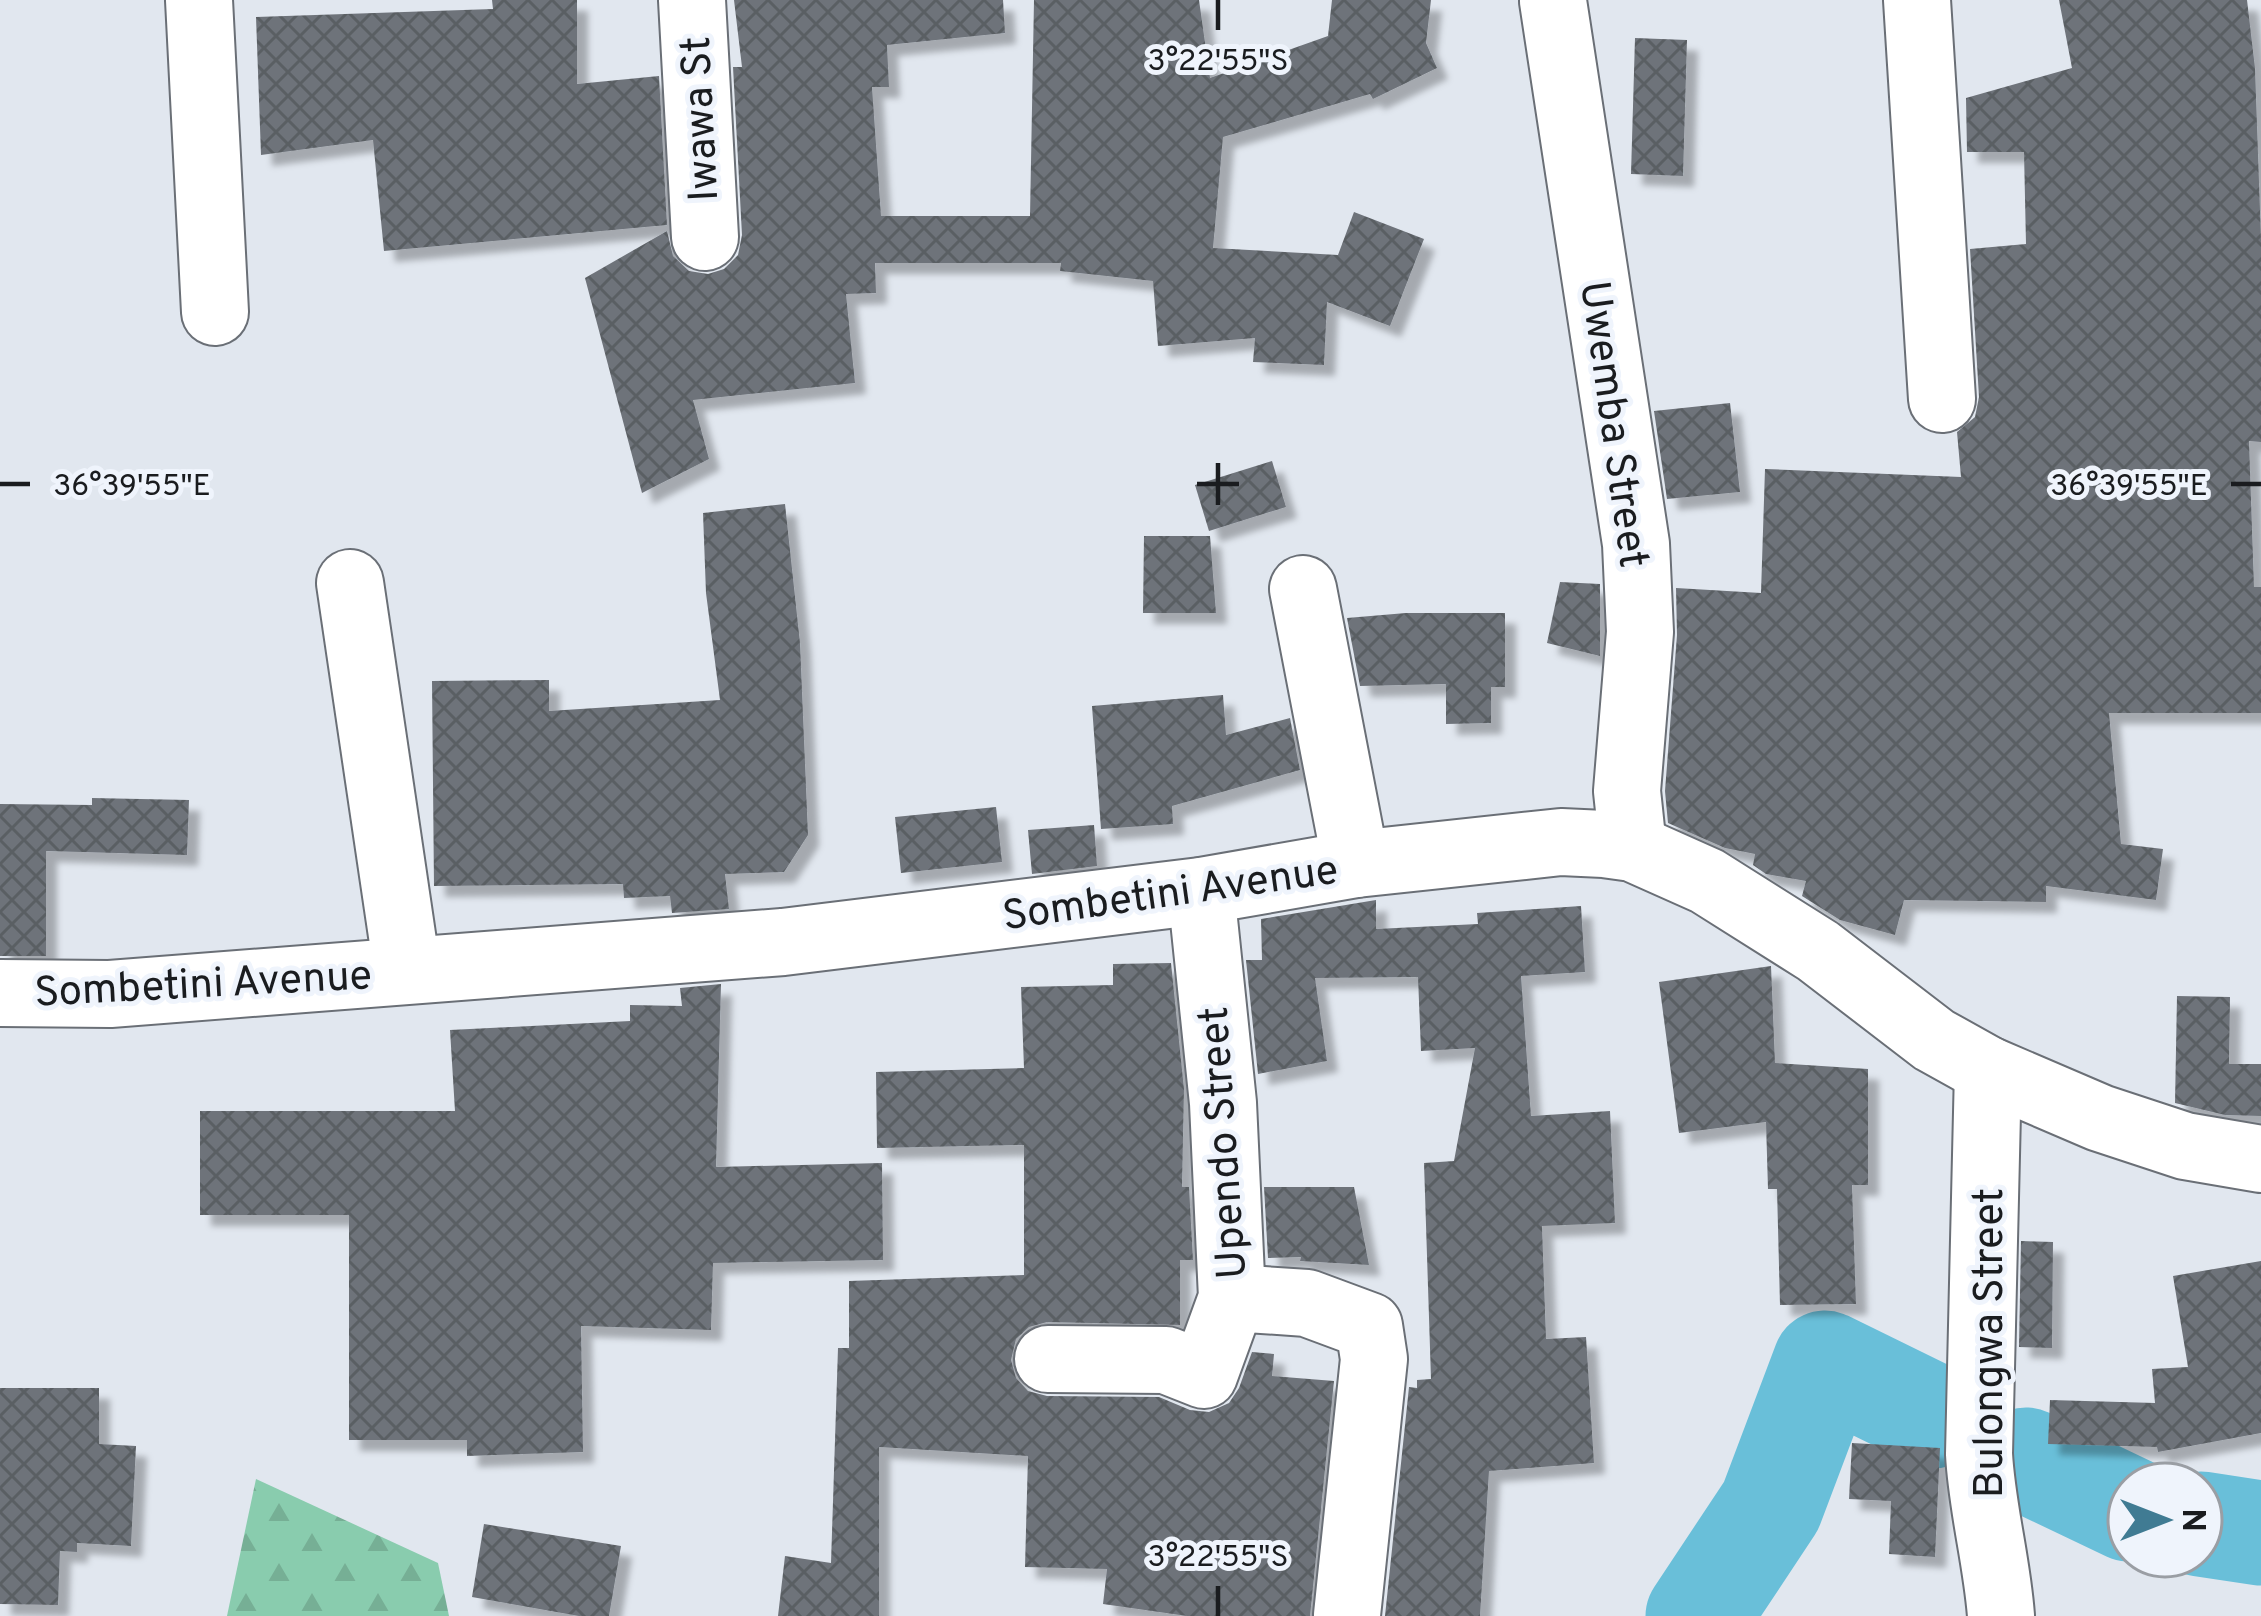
<svg xmlns="http://www.w3.org/2000/svg" width="2261" height="1616" font-family="Overpass,sans-serif">
  <style>
    .forest { fill: url(#forest-firs) }
    .lines { fill: none; stroke-linecap: round; stroke-linejoin: round }
    .river { stroke: #69bfd9; stroke-width: 105 }
    .building { fill: url(#building-cross-hatch); filter: url(#shadow) }
    .minor-casing { stroke: #6a6f76; stroke-width: 70 }
    .minor { stroke: #fff; stroke-width: 66 }
    .ticks { fill: none; stroke: #1a1c1f; stroke-width: 4.5 }
    .labels { text-anchor: middle; stroke-width: 10; stroke-linejoin: round; paint-order: stroke }
    .street-label { font-size: 42px; fill: #1a1c1f; stroke: #eff4fc }
    .ticks-label { font-size: 30px; text-anchor: middle; fill: #1a1c1f; stroke: #eff4fc; stroke-width: 10; stroke-linejoin: round; paint-order: stroke }
  </style>
  <defs>
    <pattern id="forest-firs" width="22" height="20" patternUnits="userSpaceOnUse" patternTransform="scale(3)"><rect width="22" height="20" fill="#89ccae"/><path d="M5 1l3.5 6h-7zM16 11l3.5 6h-7z" fill="#76af95"/></pattern>
    <pattern id="building-cross-hatch" width="8" height="8" patternUnits="userSpaceOnUse" patternTransform="scale(3)"><rect width="8" height="8" fill="#6e737a"/><path d="M0 0l8 8M0 8l8-8" fill="none" stroke="#5a5e63"/></pattern>
    <filter id="shadow"><feDropShadow dx="11" dy="11" stdDeviation="3" flood-color="#0004"/></filter>
  </defs>
  <rect width="100%" height="100%" fill="#e1e7ef"/>
  <!-- forest -->
  <polygon class="forest" points="256,1479 438,1563 449,1616 227,1616"/>
  <g class="lines">
    <!-- river -->
    <g class="river">
      <polyline points="2026,1460 2129,1509"/>
      <polyline points="2201,1524 2261,1533"/>
      <polyline points="1698,1616 1771,1506 1825,1363 1933,1416"/>
    </g>
  </g>
  <!-- building -->
  <g class="building">
    <polygon points="492,0 577,0 577,84 659,76 667,225 384,251 373,140 261,155 256,17 493,9"/>
    <polygon points="734,0 1003,0 1005,33 887,45 889,87 872,87 881,216 1030,216 1034,0 1199,0 1210,78 1328,36 1332,0 1431,0 1426,43 1437,68 1373,99 1370,94 1223,137 1213,248 1338,255 1354,212 1424,239 1390,326 1327,302 1324,365 1253,362 1255,338 1158,346 1153,281 1060,271 1061,263 875,263 876,293 846,294 855,383 693,400 709,459 642,493 585,278 667,231 673,256 689,271 708,274 724,269 738,255 742,235 733,67 742,67"/>
    <polygon points="2059,0 2247,0 2255,68 2261,239 2261,442 2249,441 2254,587 2261,587 2261,713 2109,713 2121,844 2163,849 2156,900 2046,886 2046,902 1904,900 1895,935 1840,920 1802,896 1806,881 1766,874 1753,865 1755,854 1725,848 1668,823 1665,791 1677,635 1676,588 1761,593 1765,469 1961,477 1957,432 1975,417 1979,397 1970,249 2026,244 2024,152 1967,152 1966,98 2072,68"/>
    <polygon points="1635,38 1687,40 1683,176 1631,174"/>
    <polygon points="1730,403 1740,492 1667,499 1654,411"/>
    <polygon points="1272,461 1286,507 1209,531 1195,485"/>
    <polygon points="785,504 800,643 808,835 784,872 725,874 729,909 672,913 670,896 624,898 623,884 434,886 432,681 549,680 549,711 720,700 706,593 703,513"/>
    <polygon points="1144,536 1210,536 1216,613 1143,613"/>
    <polygon points="1560,582 1600,584 1600,656 1547,643"/>
    <polygon points="1406,613 1505,613 1505,687 1491,687 1491,723 1446,724 1446,684 1360,686 1347,618"/>
    <polygon points="1223,695 1226,735 1290,718 1300,770 1172,806 1173,824 1101,829 1092,706"/>
    <polygon points="92,798 189,800 187,855 46,851 46,956 0,956 0,804 92,805"/>
    <polygon points="996,807 1002,862 901,873 895,817"/>
    <polygon points="1094,825 1097,866 1032,874 1028,830"/>
    <polygon points="1376,900 1376,929 1478,924 1477,913 1581,906 1585,972 1521,976 1531,1116 1610,1111 1615,1223 1542,1226 1546,1339 1586,1337 1594,1463 1489,1471 1480,1616 1385,1616 1409,1387 1417,1388 1417,1380 1431,1379 1424,1163 1454,1161 1475,1048 1421,1051 1418,977 1315,978 1327,1061 1258,1074 1246,960 1262,960 1261,919"/>
    <polygon points="1171,963 1184,1089 1182,1187 1189,1187 1193,1260 1180,1260 1180,1325 1047,1322 1029,1327 1016,1339 1011,1360 1016,1378 1028,1391 1047,1396 1159,1397 1190,1410 1209,1412 1229,1403 1239,1388 1252,1352 1274,1354 1272,1376 1334,1381 1310,1616 1187,1616 1103,1604 1107,1569 1025,1567 1028,1456 879,1447 879,1616 778,1616 785,1556 831,1563 838,1348 849,1348 849,1281 1024,1275 1024,1145 877,1148 876,1072 1024,1068 1021,987 1113,985 1113,964"/>
    <polygon points="1771,966 1775,1063 1868,1069 1868,1185 1852,1185 1856,1304 1780,1305 1777,1189 1768,1189 1766,1122 1679,1133 1659,982"/>
    <polygon points="721,984 716,1167 882,1163 883,1260 713,1263 711,1330 581,1326 583,1452 467,1456 467,1440 349,1440 349,1215 200,1215 200,1111 455,1111 450,1030 630,1021 630,1005 682,1006 680,988"/>
    <polygon points="2177,996 2230,997 2229,1064 2261,1064 2261,1116 2225,1115 2175,1103"/>
    <polygon points="1264,1187 1354,1187 1369,1265 1300,1261 1301,1257 1268,1258"/>
    <polygon points="2021,1241 2053,1242 2052,1348 2019,1347"/>
    <polygon points="2261,1261 2261,1433 2158,1452 2157,1447 2048,1444 2050,1400 2155,1403 2152,1369 2188,1367 2173,1276"/>
    <polygon points="0,1388 99,1388 99,1444 136,1446 131,1546 77,1543 77,1552 60,1551 58,1605 0,1604"/>
    <polygon points="1852,1443 1940,1448 1935,1557 1889,1554 1891,1501 1849,1499"/>
    <polygon points="484,1524 621,1546 609,1616 579,1616 472,1597"/>
  </g>
  <g class="lines">
    <defs>
      <g id="minor">
        <polyline points="199,0 215,312"/>
        <polyline points="692,0 705,237"/>
        <polyline points="1917,0 1942,399"/>
        <polyline points="1553,1 1636,544 1640,632 1627,791 1633,848"/>
        <polyline points="350,583 407,969"/>
        <polyline points="1303,589 1356,864"/>
        <polyline points="0,993 110,994 783,942 1201,891 1356,864 1561,842 1604,844 1633,848 1707,881 1818,951 1934,1040 1988,1070 2100,1118 2185,1146 2261,1159"/>
        <path d="M1988,1070L1979,1454C1982,1509 1997,1561 2001,1616"/>
        <polyline points="1232,1298 1307,1303 1369,1326 1374,1359 1347,1615"/>
        <polyline points="1048,1359 1166,1360 1204,1375 1232,1298 1223,1103 1201,891"/>
      </g>
    </defs>
    <!-- minor casing -->
    <use href="#minor" class="minor-casing"/>
    <!-- minor -->
    <use href="#minor" class="minor"/>
  </g>
  <!-- ticks -->
  <path class="ticks" d="M1218,0V30M1218,463V505M0,484H30M1197,484H1239M2231,484H2261M1218,1586V1616"/>
  <g class="labels">
    <!-- street labels -->
    <g class="street-label">
      <text transform="translate(698 119) rotate(-93)" y="15">Iwawa St</text>
      <text transform="translate(1616 424) rotate(82)" y="15">Uwemba Street</text>
      <text transform="translate(1170 891) rotate(-8)" y="15">Sombetini Avenue</text>
      <text transform="translate(203 982) rotate(-3)" y="15">Sombetini Avenue</text>
      <text transform="translate(1221 1143) rotate(-94)" y="15">Upendo Street</text>
      <text transform="translate(1987 1343) rotate(-90)" y="15">Bulongwa Street</text>
    </g>
  </g>
  <g class="ticks-label">
    <text x="1218" y="70">3°22'55"S</text>
    <text x="2129" y="495">36°39'55"E</text>
    <text x="132" y="495">36°39'55"E</text>
    <text x="1218" y="1566">3°22'55"S</text>
  </g>
  <!-- north arrow -->
  <g transform="translate(2165 1520) rotate(90)"><circle r="57" fill="#eff4fc" stroke="#9a9ea4" stroke-width="3"/>
  <path d="M0-9L21 45L0 30L-21 45Z" fill="#407b93"/>
  <text y="-18" font-size="33" font-weight="bold" text-anchor="middle" fill="#1a1c1f">N</text>
  </g>
</svg>
